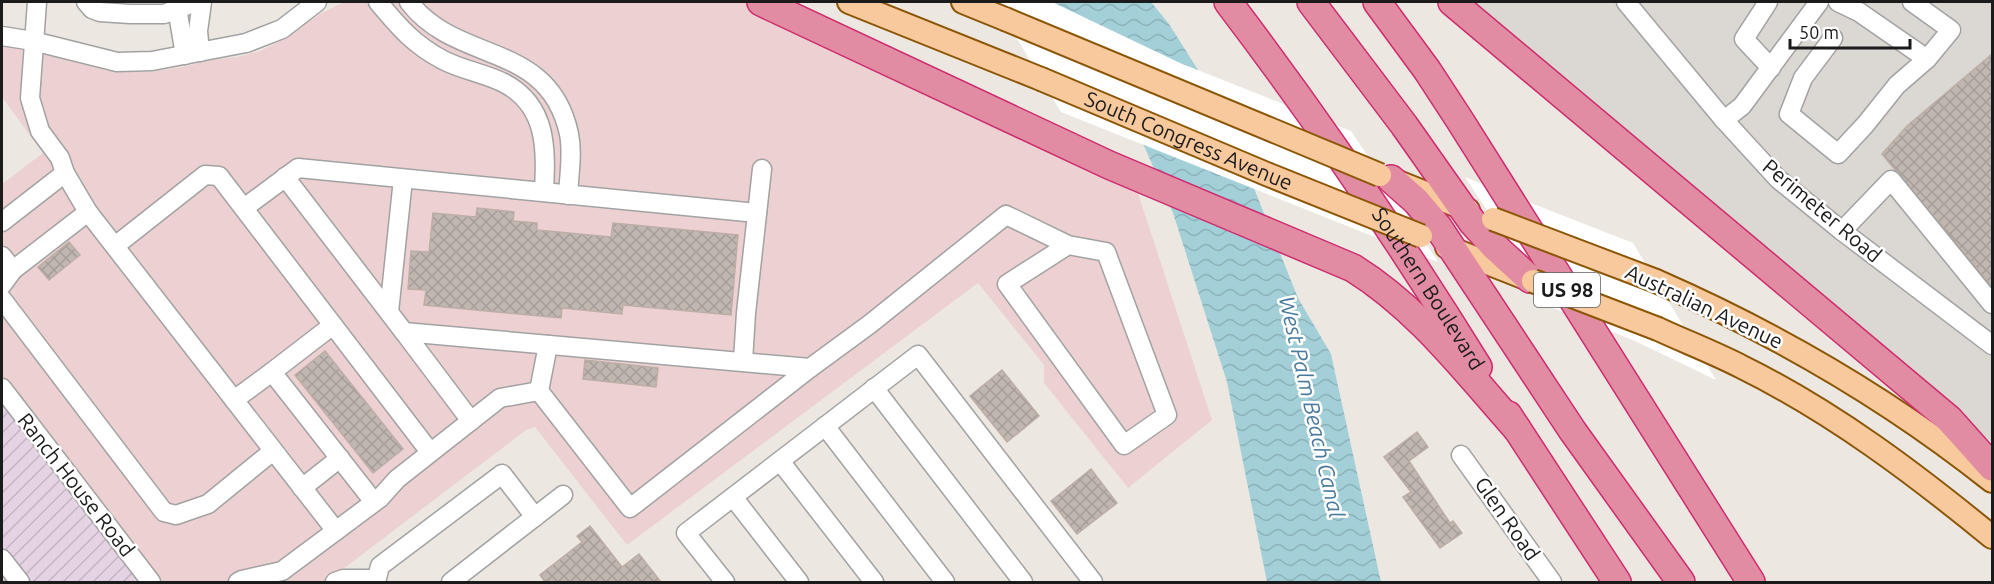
<svg xmlns="http://www.w3.org/2000/svg" width="1994" height="584" font-family="Ubuntu,sans-serif">
  <style>
    .commercial { fill: #edd1d2 }
    .industrial { fill: url(#industrial-furrows) }
    .airport { fill: #dbd8d3 }
    .water { fill: url(#water-waves) }
    .pier { fill: #fff }
    .building { fill: url(#building-cross-hatch); stroke: #bdaea5; stroke-width: 1.5 }
    .lines { fill: none; stroke-linecap: round; stroke-linejoin: round }
    .minor-casing { stroke: #a2a2a2; stroke-width: 21 }
    .major-casing { stroke: #8c5607; stroke-width: 26 }
    .highway-casing { stroke: #cd2c6f; stroke-width: 30 }
    .minor { stroke: #fff; stroke-width: 18 }
    .major { stroke: #f7c99c; stroke-width: 22 }
    .highway { stroke: #e18ca2; stroke-width: 27 }
    .major-bridge-casing { stroke: #8c5607; stroke-width: 26; stroke-linecap: butt }
    .major-bridge { stroke: #f7c99c; stroke-width: 22 }
    .labels { text-anchor: middle; stroke-width: 5; stroke-linejoin: round; paint-order: stroke }
    .shield { fill: #fff; stroke: #5f5f5f; stroke-width: 1.5 }
    .shield-label { font-size: 20px; font-weight: bold; fill: #1b1b1b }
    .street-label { font-size: 21px; fill: #1b1b1b; stroke: #fff }
    .water-label { font-size: 22px; font-style: italic; fill: #4a7a9e; stroke: #fff }
  </style>
  <defs>
    <pattern id="industrial-furrows" width="10" height="10" patternUnits="userSpaceOnUse" patternTransform="scale(1.5)"><rect width="10" height="10" fill="#e5d3e3"/><path d="M-1 1l2-2M0 10L10 0M9 11l2-2" fill="none" stroke="#c4b5c2"/></pattern>
    <pattern id="water-waves" width="16" height="10" patternUnits="userSpaceOnUse" patternTransform="scale(1.5)"><rect width="16" height="10" fill="#a3d0d8"/><path d="M0 5q4-4 8 0t8 0" fill="none" stroke="#8cb2b9"/></pattern>
    <pattern id="building-cross-hatch" width="8" height="8" patternUnits="userSpaceOnUse" patternTransform="scale(1.5)"><rect width="8" height="8" fill="#c1b7b1"/><path d="M0 0l8 8M0 8l8-8" fill="none" stroke="#a59d98"/></pattern>
  </defs>
  <rect width="100%" height="100%" fill="#ece8e1"/>
  <!-- commercial -->
  <polygon class="commercial" points="344,2 745,2 924,90 961,113 1137,190 1212,420 1128,488 1044,383 1044,365 978,283 627,545 535,427 526,430 326,582 159,582 2,378 2,184 43,153 2,97 2,43 108,71 151,72 188,66 208,60 238,57 260,51 282,40 320,14"/>
  <!-- industrial -->
  <polygon class="industrial" points="2,401 142,582 2,582"/>
  <!-- airport -->
  <polygon class="airport" points="1467,2 1992,2 1992,442 1906,369"/>
  <!-- water -->
  <polygon class="water" points="1054,2 1151,2 1169,24 1198,70 1233,136 1298,298 1331,354 1381,582 1267,582 1227,382 1173,213 1145,148 1076,28"/>
  <!-- pier -->
  <g class="pier">
    <polygon points="995,2 1052,2 1180,63 1351,131 1438,262 1061,112"/>
    <polygon points="1465,177 1633,243 1716,380 1635,341 1551,307"/>
  </g>
  <!-- building -->
  <g class="building">
    <polygon points="1992,54 1992,287 1882,154 1907,126"/>
    <polygon points="477,208 514,212 513,221 537,223 537,230 611,237 613,223 738,235 731,315 623,305 622,314 562,308 561,318 424,305 426,290 408,289 411,251 429,252 433,213 476,217"/>
    <polygon points="69,242 80,255 49,280 38,267"/>
    <polygon points="325,351 403,449 373,473 295,375"/>
    <polygon points="585,360 658,368 656,387 583,379"/>
    <polygon points="1002,370 1039,416 1007,442 970,396"/>
    <polygon points="1417,432 1428,447 1409,461 1450,523 1453,521 1462,533 1440,548 1403,497 1411,492 1384,457"/>
    <polygon points="1091,469 1117,503 1077,534 1051,501"/>
    <polygon points="590,526 622,567 639,554 661,582 545,582 540,575 582,542 577,536"/>
  </g>
  <g class="lines">
    <defs>
      <g id="minor">
        <polyline points="86,2 92,9 100,12 130,14 164,14 196,2"/>
        <polyline points="176,2 185,55"/>
        <path d="M378,2C399,27 413,44 443,60C462,70 484,73 504,83C548,106 546,150 544,192"/>
        <path d="M409,2C457,65 549,40 569,134C573,153 569,175 568,195"/>
        <polyline points="1626,2 1724,120 1778,179 1842,231 1992,345"/>
        <polyline points="1768,2 1744,39 1771,68"/>
        <polyline points="1838,2 1859,12 1927,59 1951,30 1912,2"/>
        <polyline points="2,36 33,41 117,62 152,61 246,43 282,29 317,2"/>
        <polyline points="1833,38 1803,78 1789,114 1838,154 1865,125 1897,85 1927,59"/>
        <polyline points="200,52 198,31 202,2"/>
        <polyline points="1724,120 1742,106 1819,2"/>
        <polyline points="65,173 88,212 336,531"/>
        <polyline points="285,177 404,332 810,368 870,324 1006,215 1068,245 1106,252 1167,415 1124,445 1007,284 1068,245"/>
        <polyline points="244,208 298,168 757,213"/>
        <polyline points="2,222 65,173 60,158 40,131 30,98 37,2"/>
        <polyline points="1842,231 1891,180 1992,304"/>
        <polyline points="115,246 205,175 219,176 430,452"/>
        <polyline points="2,256 13,270 88,212"/>
        <polyline points="2,285 13,270"/>
        <polyline points="2,299 164,512 176,515 208,504 273,451"/>
        <polyline points="389,312 403,179"/>
        <polyline points="333,325 272,372 374,502"/>
        <polyline points="404,332 471,421"/>
        <polyline points="548,345 539,391 630,508 810,368"/>
        <polyline points="743,361 746,313 762,169"/>
        <polyline points="2,388 151,582"/>
        <polyline points="874,388 1023,582"/>
        <polyline points="234,400 272,372"/>
        <polyline points="825,426 945,582"/>
        <polyline points="1461,455 1552,582"/>
        <polyline points="780,461 874,582"/>
        <polyline points="302,488 340,458"/>
        <polyline points="733,497 799,582"/>
        <polyline points="2,559 20,582"/>
        <polyline points="238,582 242,580 282,571 380,498 397,479 500,398 539,391"/>
        <polyline points="335,582 343,579 376,579"/>
        <polyline points="376,582 380,566 502,474 535,517"/>
        <polyline points="451,582 563,495"/>
        <polyline points="725,582 686,533 918,355 1093,582"/>
      </g>
      <g id="major">
        <polyline points="849,2 1041,79"/>
        <polyline points="963,2 1005,19"/>
        <polyline points="1398,182 1468,210"/>
        <polyline points="1447,247 1523,277"/>
        <path d="M1656,281C1777,334 1889,399 1992,481"/>
        <path d="M1658,329C1686,342 1715,353 1742,367C1833,412 1914,473 1992,537"/>
      </g>
      <g id="highway">
        <path d="M761,2L1109,165L1353,268C1419,309 1466,372 1517,429"/>
        <path id="s1" d="M1228,2C1317,119 1400,241 1478,367"/>
        <polyline points="1311,2 1404,125 1473,223 1493,245 1530,279"/>
        <polyline points="1377,2 1427,70 1459,119 1751,582"/>
        <polyline points="1452,2 1949,419 1992,467"/>
        <polyline points="1391,179 1416,201 1438,227 1572,430 1681,582"/>
        <polyline points="1508,415 1617,582"/>
      </g>
    </defs>
    <!-- minor casing -->
    <use href="#minor" class="minor-casing"/>
    <!-- major casing -->
    <use href="#major" class="major-casing"/>
    <!-- highway casing -->
    <use href="#highway" class="highway-casing"/>
    <!-- minor -->
    <use href="#minor" class="minor"/>
    <!-- major -->
    <use href="#major" class="major"/>
    <!-- highway -->
    <use href="#highway" class="highway"/>
    <defs>
      <g id="major-bridge">
        <polyline points="1005,19 1380,175"/>
        <path id="s2" d="M1041,79L1269,175L1421,236"/>
        <polyline points="1493,219 1656,281"/>
        <polyline points="1533,281 1658,329"/>
      </g>
    </defs>
    <!-- major-bridge casing -->
    <use href="#major-bridge" class="major-bridge-casing"/>
    <!-- major-bridge -->
    <use href="#major-bridge" class="major-bridge"/>
  </g>
  <g class="labels">
    <!-- shield labels -->
    <rect class="shield" x="1534" y="273" width="66" height="34" rx="4.5"/>
    <g class="shield-label">
      <text x="1567" y="297">US 98</text>
    </g>
    <!-- street labels -->
    <g class="street-label">
      <text dy="7" stroke="none"><textPath href="#s2" startOffset="160">South Congress Avenue</textPath></text>
      <text transform="translate(1822 211) rotate(40)" y="7">Perimeter Road</text>
      <text dy="7" stroke="none"><textPath href="#s1" startOffset="350">Southern Boulevard</textPath></text>
      <text transform="translate(1704 307) rotate(25)" y="7">Australian Avenue</text>
      <text transform="translate(76 485) rotate(52)" y="7">Ranch House Road</text>
      <text transform="translate(1507 519) rotate(55)" y="7">Glen Road</text>
    </g>
    <!-- water labels -->
    <g class="water-label">
      <text transform="translate(1312 407) rotate(77)" y="8">West Palm Beach Canal</text>
    </g>
  </g>
  <!-- border -->
  <rect width="1994" height="584" fill="none" stroke="#1b1b1b" stroke-width="6"/>
  <!-- scale -->
  <path d="M1790 39v9h120v-9" fill="none" stroke="#1b1b1b" stroke-width="3"/>
  <text x="1799" y="39" font-size="18" fill="#1b1b1b" stroke="#ffffff" stroke-width="4.5" paint-order="stroke">50 m</text>
</svg>
